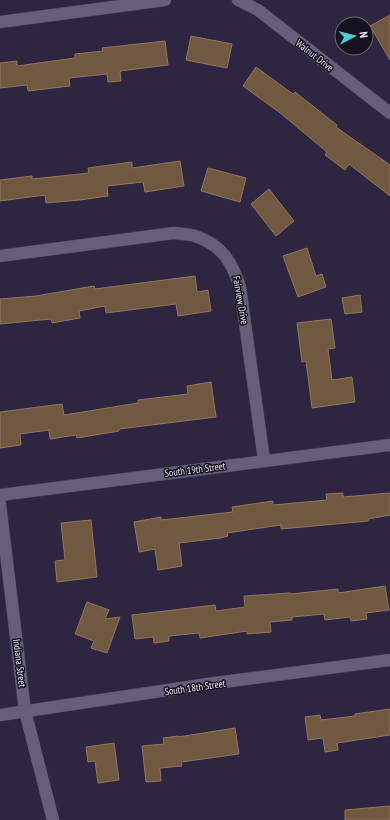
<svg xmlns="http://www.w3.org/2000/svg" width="390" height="820" font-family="'PT Sans Narrow',sans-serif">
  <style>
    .building { fill: #715941; stroke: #8f765d }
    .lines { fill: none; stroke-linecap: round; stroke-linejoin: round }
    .minor-casing { stroke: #494258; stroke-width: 13 }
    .minor { stroke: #675e7c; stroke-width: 12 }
    .labels { text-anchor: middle; stroke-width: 3; stroke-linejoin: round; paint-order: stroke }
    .street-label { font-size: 10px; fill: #ebe7f8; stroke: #15111d }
  </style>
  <rect width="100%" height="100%" fill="#2e2540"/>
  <!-- building -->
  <g class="building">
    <polygon points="390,15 390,60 370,26"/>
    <polygon points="191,36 232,44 227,68 186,60"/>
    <polygon points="165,41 168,65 120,71 121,81 108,82 107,74 69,78 70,86 28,91 27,85 0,88 0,63 17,61 17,66 75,58 75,54 103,51 102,48"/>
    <polygon points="256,67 293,94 295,92 337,125 336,127 390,165 390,196 349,164 345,170 325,155 327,152 279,112 243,86"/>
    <polygon points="180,161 184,186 145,192 143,182 107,186 108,196 80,200 46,203 45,195 0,201 0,180 32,176 32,179 89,173 88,168 132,162 132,168"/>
    <polygon points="208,168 246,178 240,202 201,191"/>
    <polygon points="269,189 294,221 276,236 251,204"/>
    <polygon points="307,248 316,276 322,274 326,287 298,297 283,256"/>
    <polygon points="195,276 197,292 208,290 211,311 178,316 176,304 106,313 105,306 79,311 80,318 52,323 51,319 0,324 0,299 36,296 94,286 95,289"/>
    <polygon points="360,295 362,312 345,314 342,298"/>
    <polygon points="331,319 335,348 328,349 332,380 352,377 355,402 312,408 306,361 302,362 297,323"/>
    <polygon points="211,382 216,417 119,429 119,431 77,438 76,435 50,439 49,430 20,434 21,445 0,448 0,412 62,404 64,415 138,403 138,400 188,394 187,386"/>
    <polygon points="343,493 343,497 390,493 390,515 368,519 368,521 281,529 281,525 227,533 228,536 221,538 179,543 182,566 158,570 155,549 139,552 134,522 161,517 161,520 233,512 232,507 273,501 273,505 327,500 326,494"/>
    <polygon points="91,520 97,577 57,582 55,561 65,560 61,523"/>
    <polygon points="385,586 389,610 366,613 367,619 351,621 350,617 325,620 324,614 292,617 292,620 270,622 271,632 247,634 247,631 200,638 199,633 169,636 169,641 154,643 153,637 135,639 132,615 215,605 216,611 245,607 244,596 290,593 290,594 338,589 338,593"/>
    <polygon points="87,602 109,610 105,619 120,617 107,653 91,648 94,641 75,634"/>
    <polygon points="390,709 390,735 337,743 338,750 325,752 323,738 308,740 305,717 320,715 321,720 355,716 355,714"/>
    <polygon points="235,728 239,754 181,762 182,766 160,768 161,781 146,782 142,746 164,744 163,738 178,736 178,737"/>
    <polygon points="114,743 119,780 98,783 95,761 88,762 86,747"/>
    <polygon points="390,806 390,820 345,820 345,810"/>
  </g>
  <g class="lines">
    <defs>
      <g id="minor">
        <polyline points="238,0 258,10 390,113"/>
        <polyline points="0,22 165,0"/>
        <path d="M0,256L174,233C180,234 189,234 195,236C222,245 232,262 240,287L264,460"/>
        <polyline points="0,495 390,445"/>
        <polyline points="0,504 25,711 53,820"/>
        <polyline points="0,715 208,684 390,660"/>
      </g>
    </defs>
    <!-- minor casing -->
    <use href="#minor" class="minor-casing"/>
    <!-- minor -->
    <use href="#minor" class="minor"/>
  </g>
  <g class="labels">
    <!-- street labels -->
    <g class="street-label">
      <text transform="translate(315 55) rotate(38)" y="4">Walnut Drive</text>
      <text transform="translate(241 300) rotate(80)" y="4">Fairview Drive</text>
      <text transform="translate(195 469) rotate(-7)" y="4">South 19th Street</text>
      <text transform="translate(20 663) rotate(83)" y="4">Indiana Street</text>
      <text transform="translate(195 687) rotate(-8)" y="4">South 18th Street</text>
    </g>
  </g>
  <!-- north arrow -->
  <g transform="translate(354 36) rotate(83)"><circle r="19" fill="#15111d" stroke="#6b6775"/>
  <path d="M0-3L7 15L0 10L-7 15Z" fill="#51ccd4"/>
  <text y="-6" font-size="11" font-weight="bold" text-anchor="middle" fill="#ebe7f8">N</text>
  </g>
</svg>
